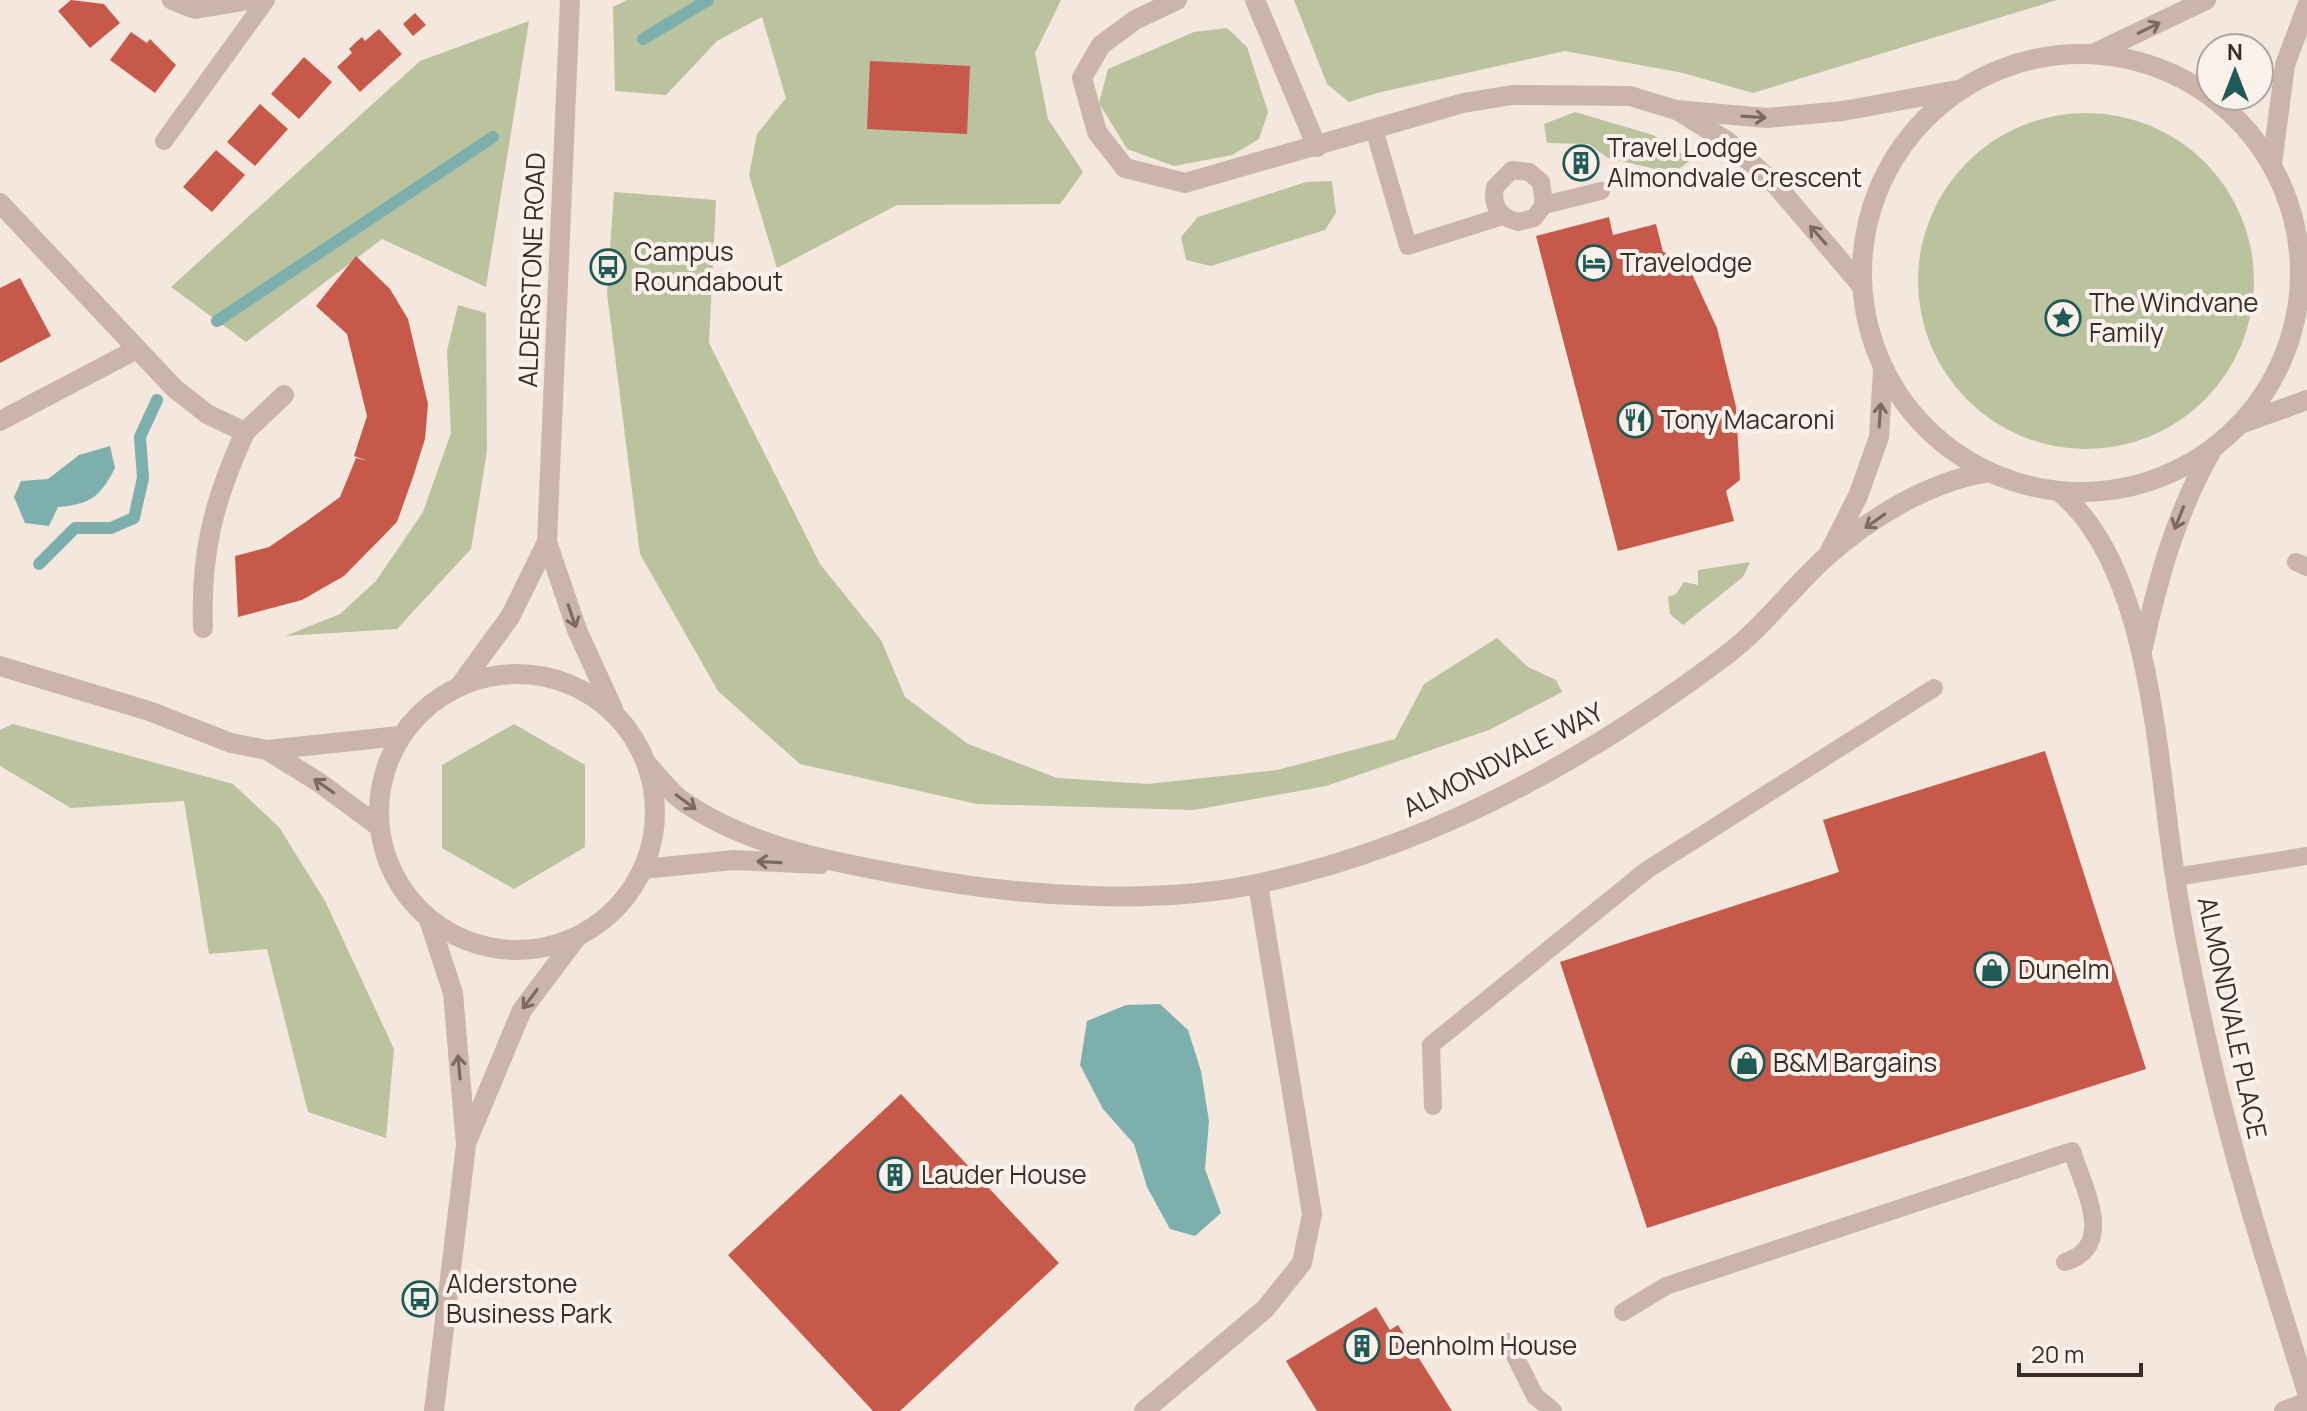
<svg xmlns="http://www.w3.org/2000/svg" width="2307" height="1411" font-family="Manrope,sans-serif">
  <style>
    .green { fill: #bac29e }
    .water { fill: #7db0ac }
    .lines { fill: none; stroke-linecap: round; stroke-linejoin: round }
    .stream { stroke: #7db0ac; stroke-width: 12 }
    .building { fill: #c6594a }
    .service { stroke: #cbb5aa; stroke-width: 18 }
    .minor { stroke: #cbb5aa; stroke-width: 20 }
    .tertiary { stroke: #cbb5aa; stroke-width: 20 }
    .oneway { stroke: #7b6a64 }
    .labels { text-anchor: middle; stroke-width: 8; stroke-linejoin: round; paint-order: stroke }
    .poi-label { font-size: 26px; fill: #392d2a; stroke: #faf1eb; text-anchor: start }
    .street-label { font-size: 26px; fill: #392d2a; stroke: #faf1eb }
  </style>
  <rect width="100%" height="100%" fill="#f3e7de"/>
  <!-- green -->
  <g class="green">
    <polygon points="627,0 1061,0 1035,53 1048,119 1083,172 1060,204 897,205 777,268 749,175 757,134 786,98 762,17 717,41 666,95 615,91 613,7"/>
    <polygon points="1294,0 2057,0 1753,93 1683,73 1565,51 1377,93 1349,102 1327,84"/>
    <polygon points="529,21 486,287 382,239 246,342 171,287 420,61"/>
    <polygon points="1227,28 1247,47 1268,112 1259,139 1232,155 1174,166 1127,149 1099,103 1108,69 1194,32"/>
    <polygon points="1575,112 1653,135 1691,160 1673,173 1608,158 1589,144 1547,143 1544,124"/>
    <circle cx="2086" cy="281" r="168"/>
    <polygon points="1332,181 1336,213 1325,230 1211,266 1186,260 1181,237 1198,217 1306,182"/>
    <polygon points="614,192 716,200 709,343 820,564 881,640 905,697 968,744 1057,778 1148,784 1277,770 1395,739 1424,684 1497,638 1528,667 1556,680 1562,692 1489,730 1326,786 1194,810 977,804 800,764 718,691 640,554 607,293"/>
    <polygon points="458,305 486,313 487,451 471,549 397,629 285,636 340,614 376,581 423,512 451,433 447,351"/>
    <polygon points="1750,562 1743,577 1683,625 1670,614 1668,597 1676,594 1684,582 1698,585 1698,570"/>
    <polygon points="13,724 233,784 279,827 325,901 394,1049 386,1138 308,1112 267,949 209,954 184,801 71,808 0,766 0,730"/>
    <polygon points="514,724 585,765 585,847 514,889 442,848 442,765"/>
  </g>
  <!-- water -->
  <g class="water">
    <path d="M110,446L115,468C100,497 91,504 58,507L49,526L25,523L14,497L21,481L48,479L79,455Z"/>
    <polygon points="1160,1004 1188,1030 1201,1071 1209,1121 1205,1169 1221,1213 1195,1236 1170,1229 1147,1187 1134,1144 1103,1109 1080,1065 1087,1021 1126,1005"/>
  </g>
  <g class="lines">
    <!-- stream -->
    <g class="stream">
      <polyline points="643,39 708,0"/>
      <polyline points="217,321 493,137"/>
      <polyline points="39,564 75,528 111,528 134,518 143,478 140,437 157,400"/>
    </g>
  </g>
  <!-- building -->
  <g class="building">
    <polygon points="71,0 104,4 120,23 90,48 58,11"/>
    <polygon points="415,13 426,25 413,36 403,24"/>
    <polygon points="379,29 402,54 360,92 337,67 352,53 349,49 355,43 362,37 365,41"/>
    <polygon points="131,32 147,43 150,39 176,65 155,93 110,60"/>
    <polygon points="304,57 332,82 299,119 271,94"/>
    <polygon points="870,61 970,66 967,134 867,129"/>
    <polygon points="260,104 288,129 255,166 227,142"/>
    <polygon points="216,150 245,175 212,212 183,187"/>
    <polygon points="1587,153 1591,168 1574,172 1571,157"/>
    <polygon points="1609,217 1613,235 1656,224 1663,252 1685,259 1717,328 1736,407 1740,480 1726,491 1734,521 1618,551 1536,236"/>
    <polygon points="356,256 390,289 408,319 428,404 425,439 413,477 397,522 344,576 302,600 238,617 235,556 269,547 307,521 340,497 356,458 368,461 354,456 367,416 347,334 316,306"/>
    <polygon points="20,278 51,336 0,363 0,288"/>
    <polygon points="2045,751 2146,1069 1647,1228 1560,962 1839,872 1823,820"/>
    <polygon points="901,1094 1059,1263 900,1411 873,1411 728,1255"/>
    <polygon points="1376,1307 1390,1330 1398,1325 1452,1411 1317,1411 1286,1361"/>
  </g>
  <g class="lines">
    <!-- service -->
    <g class="service">
      <polyline points="1374,129 1408,246 1503,216"/>
      <polyline points="164,141 266,0"/>
      <path d="M1544,205L1541,182L1529,172L1512,170L1495,187C1491,205 1500,218 1518,222L1534,218L1544,205L1601,191"/>
      <polyline points="2296,562 2307,567"/>
      <polyline points="2175,877 2307,856"/>
      <polyline points="1433,1106 1431,1045 1647,870 1934,688"/>
      <path d="M1623,1312L1666,1286L2072,1151C2083,1187 2117,1246 2065,1262"/>
      <polyline points="1508,1342 1535,1396 1553,1411"/>
    </g>
    <!-- minor -->
    <g class="minor">
      <polyline points="172,0 195,9 249,0"/>
      <polyline points="1177,0 1135,20 1101,45 1082,78 1097,132 1125,168 1185,183 1463,103 1512,95 1630,96 1676,110 1767,118 1843,111 1957,90"/>
      <polyline points="1255,0 1317,147"/>
      <polyline points="1680,112 1727,141 1776,185 1861,285"/>
      <path d="M0,203L174,388L207,414L245,432C214,500 200,553 203,628"/>
      <polyline points="0,421 137,349"/>
      <polyline points="245,432 284,395"/>
      <polyline points="1144,1411 1265,1309 1302,1263 1312,1214 1258,884"/>
      <polyline points="2284,1411 2307,1402"/>
    </g>
    <!-- tertiary -->
    <g class="tertiary">
      <polyline points="570,0 547,542 577,630 613,709"/>
      <polyline points="2095,53 2206,0"/>
      <circle cx="2081" cy="273" r="219"/>
      <polyline points="2272,164 2285,65 2307,6"/>
      <polyline points="2240,424 2307,400"/>
      <path d="M2058,491C2152,565 2157,764 2175,876C2183,930 2194,984 2206,1037C2232,1157 2270,1274 2307,1392"/>
      <polyline points="1830,551 1858,496 1879,437 1883,370"/>
      <path d="M2143,647C2158,579 2176,513 2211,452"/>
      <polyline points="0,666 149,711 231,743 267,750 400,736"/>
      <circle cx="517" cy="812" r="138"/>
      <polyline points="461,684 510,617 547,542"/>
      <polyline points="267,750 320,783 378,826"/>
      <path d="M648,765C659,777 671,793 684,802C756,851 849,865 933,880C1033,897 1162,905 1261,883C1432,846 1591,758 1729,653C1764,626 1792,588 1825,558C1869,518 1930,481 1989,472"/>
      <polyline points="643,869 734,860 820,864"/>
      <polyline points="429,920 453,993 466,1145 434,1411"/>
      <polyline points="468,1139 522,1010 577,937"/>
    </g>
  </g>
  <!-- one-way arrows -->
  <defs><path id="oneway-shaft" d="M-6 0H5M1.5-3L5.5 0L1.5 3" fill="none" stroke-width="1.6" stroke-linecap="round" stroke-linejoin="round" transform="scale(2)"/></defs>
  <g class="oneway">
    <use href="#oneway-shaft" transform="translate(2149 28) rotate(-26)"/>
    <use href="#oneway-shaft" transform="translate(1754 117) rotate(4)"/>
    <use href="#oneway-shaft" transform="translate(1818 235) rotate(-131)"/>
    <use href="#oneway-shaft" transform="translate(1880 415) rotate(-86)"/>
    <use href="#oneway-shaft" transform="translate(2179 518) rotate(112)"/>
    <use href="#oneway-shaft" transform="translate(1875 521) rotate(145)"/>
    <use href="#oneway-shaft" transform="translate(572 616) rotate(71)"/>
    <use href="#oneway-shaft" transform="translate(324 786) rotate(-145)"/>
    <use href="#oneway-shaft" transform="translate(686 802) rotate(36)"/>
    <use href="#oneway-shaft" transform="translate(769 862) rotate(-177)"/>
    <use href="#oneway-shaft" transform="translate(530 999) rotate(127)"/>
    <use href="#oneway-shaft" transform="translate(459 1067) rotate(-95)"/>
  </g>
  <!-- icons -->
  <defs>
    <symbol id="building-ring" viewBox="-11 -11 22 22"><circle r="9.5" fill="#faf1eb" stroke="#1f5a57" stroke-width="1.5"/><path d="M-4-6H4V6H1V3H-1V6H-4ZM-2.5-4.3h1.7v1.8h-1.7ZM.8-4.3h1.7v1.8H.8ZM-2.5-1h1.7V.8h-1.7ZM.8-1h1.7V.8H.8Z" fill="#1f5a57"/></symbol>
    <symbol id="hotel-ring" viewBox="-11 -11 22 22"><circle r="9.5" fill="#faf1eb" stroke="#1f5a57" stroke-width="1.5"/><path d="M-6-4.5h1.5V1H6V5H4.5V3h-9V5H-6ZM-4 0a1.8 1.8 0 1 1 3.6 0ZM.5 0V-2.5h3Q6-2.5 6 0Z" fill="#1f5a57"/></symbol>
    <symbol id="bus-ring" viewBox="-11 -11 22 22"><circle r="9.5" fill="#faf1eb" stroke="#1f5a57" stroke-width="1.5"/><path d="M-5-6H5V4H4V6H2V4H-2V6H-4V4H-5ZM-3.5-4V0h7V-4ZM-3.5 1.2v1.5H-2V1.2ZM2 1.2v1.5H3.5V1.2Z" fill="#1f5a57"/></symbol>
    <symbol id="sight-ring" viewBox="-11 -11 22 22"><circle r="9.5" fill="#faf1eb" stroke="#1f5a57" stroke-width="1.5"/><path d="M0-6L1.8-2.2L6-1.7L2.9 1.2L3.7 5.4L0 3.3L-3.7 5.4L-2.9 1.2L-6-1.7L-1.8-2.2Z" fill="#1f5a57"/></symbol>
    <symbol id="restaurant-ring" viewBox="-11 -11 22 22"><circle r="9.5" fill="#faf1eb" stroke="#1f5a57" stroke-width="1.5"/><path d="M-5-6h1v4h1v-4h1v4h1v-4h1v5L-1.5 .5V6h-2V.5L-5-1ZM5-6V6H3V1.5H1.5Q1.5-4 5-6Z" fill="#1f5a57"/></symbol>
    <symbol id="shop-ring" viewBox="-11 -11 22 22"><circle r="9.5" fill="#faf1eb" stroke="#1f5a57" stroke-width="1.5"/><path d="M-5-2.5h2.3a2.7 3.5 0 0 1 5.4 0H5L5.5 6h-11ZM-1.5-2.5h3a1.5 2.3 0 0 0-3 0Z" fill="#1f5a57"/></symbol>
  </defs>
  <g fill-rule="evenodd">
    <use href="#building-ring" x="1561" y="143" width="40" height="40"/>
    <use href="#hotel-ring" x="1574" y="243" width="40" height="40"/>
    <use href="#bus-ring" x="588" y="247" width="40" height="40"/>
    <use href="#sight-ring" x="2043" y="298" width="40" height="40"/>
    <use href="#restaurant-ring" x="1615" y="400" width="40" height="40"/>
    <use href="#shop-ring" x="1972" y="950" width="40" height="40"/>
    <use href="#shop-ring" x="1727" y="1043" width="40" height="40"/>
    <use href="#building-ring" x="875" y="1155" width="40" height="40"/>
    <use href="#bus-ring" x="400" y="1279" width="40" height="40"/>
    <use href="#building-ring" x="1342" y="1326" width="40" height="40"/>
  </g>
  <g class="labels">
    <!-- poi labels -->
    <g class="poi-label">
      <text x="1607" y="157">Travel Lodge<tspan x="1607" dy="30">Almondvale Crescent</tspan></text>
      <text x="634" y="261">Campus<tspan x="634" dy="30">Roundabout</tspan></text>
      <text x="1620" y="272">Travelodge</text>
      <text x="2089" y="312">The Windvane<tspan x="2089" dy="30">Family</tspan></text>
      <text x="1661" y="429">Tony Macaroni</text>
      <text x="2018" y="979">Dunelm</text>
      <text x="1773" y="1072">B&amp;M Bargains</text>
      <text x="921" y="1184">Lauder House</text>
      <text x="446" y="1293">Alderstone<tspan x="446" dy="30">Business Park</tspan></text>
      <text x="1388" y="1355">Denholm House</text>
    </g>
    <!-- street labels -->
    <g class="street-label">
      <text transform="translate(532 270) rotate(-88)" y="9">ALDERSTONE ROAD</text>
      <text transform="translate(1503 760) rotate(-27)" y="9">ALMONDVALE WAY</text>
      <text transform="translate(2232 1018) rotate(78)" y="9">ALMONDVALE PLACE</text>
    </g>
  </g>
  <!-- north arrow -->
  <g transform="translate(2235 72)"><circle r="38" fill="#faf1eb" stroke="#ada39e" stroke-width="2"/>
  <path d="M0-6L14 30L0 20L-14 30Z" fill="#1f5a57"/>
  <text y="-12" font-size="22" font-weight="bold" text-anchor="middle" fill="#392d2a">N</text>
  </g>
  <!-- scale -->
  <path d="M2019 1363v12h122v-12" fill="none" stroke="#392d2a" stroke-width="4"/>
  <text x="2031" y="1363" font-size="24" fill="#392d2a" stroke="#faf1eb" stroke-width="6" paint-order="stroke">20 m</text>
</svg>
